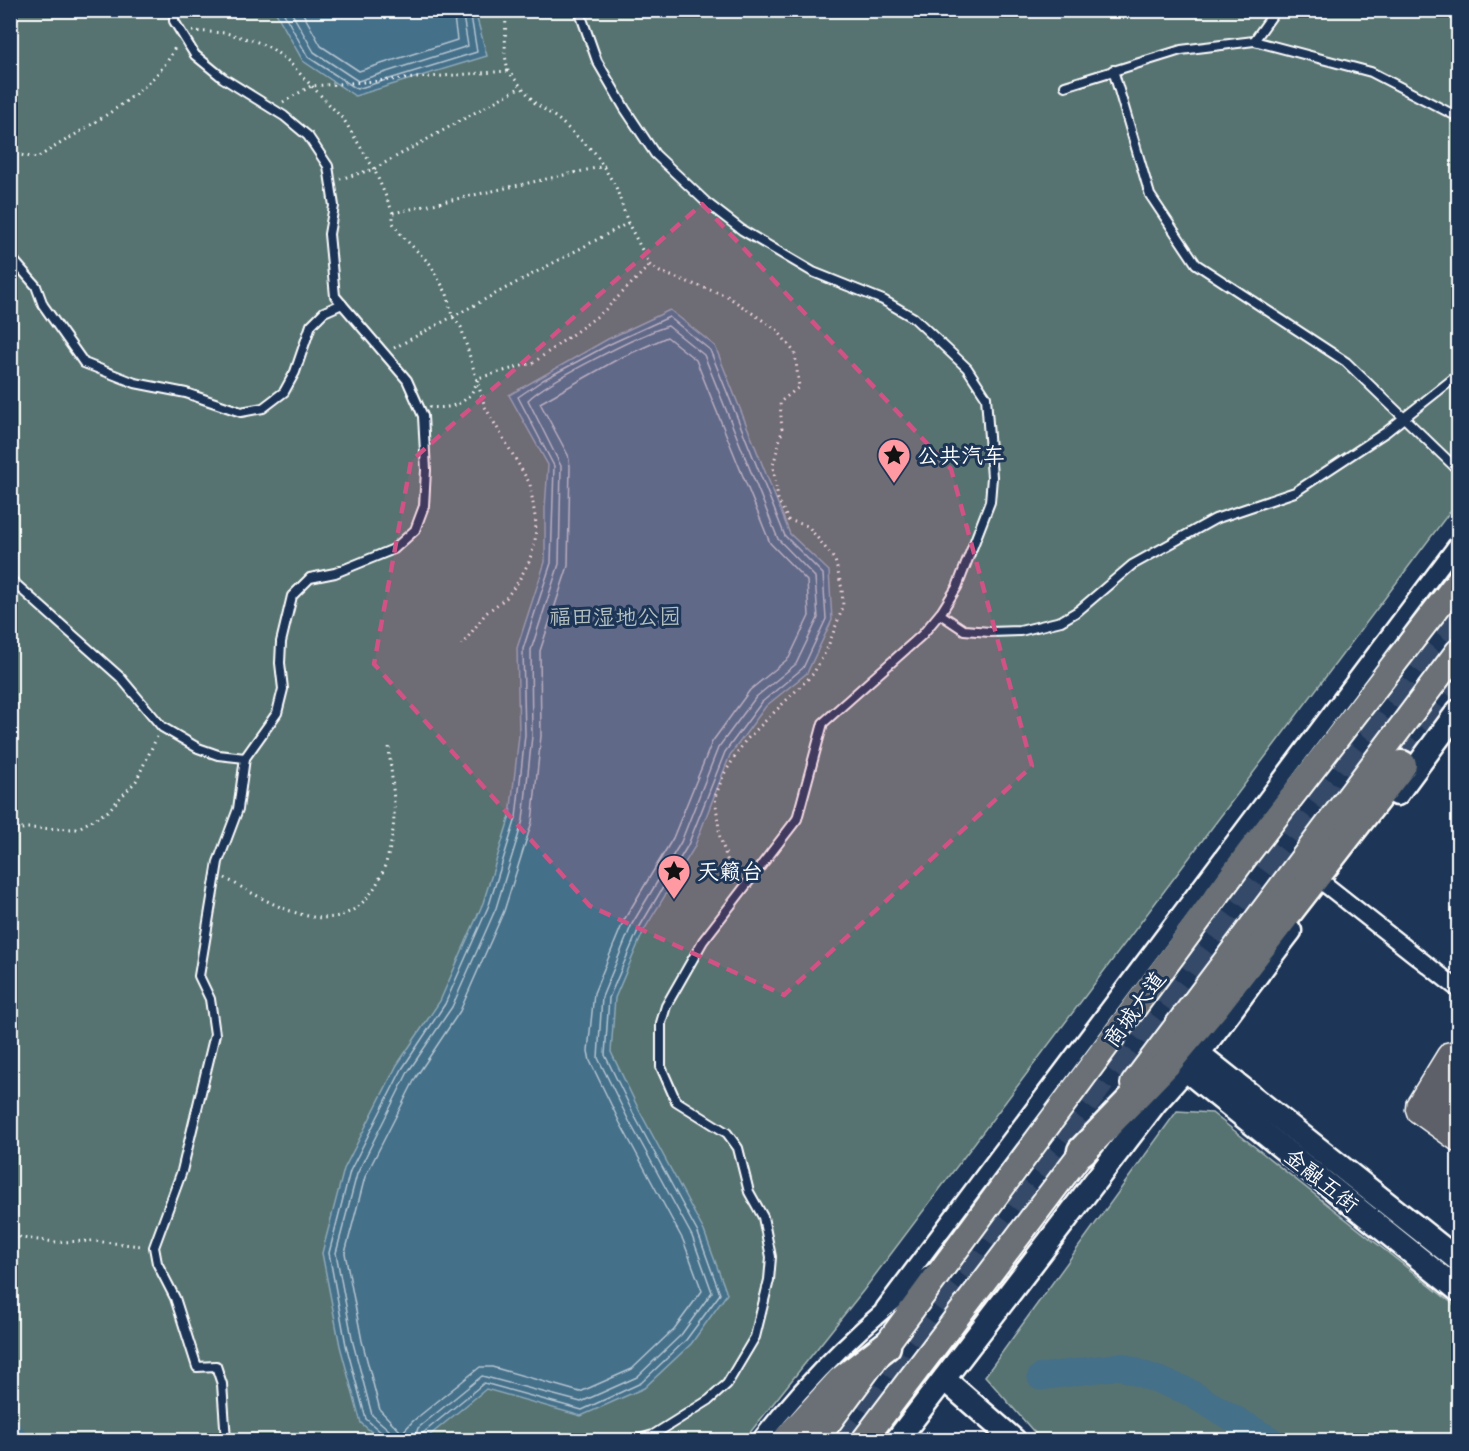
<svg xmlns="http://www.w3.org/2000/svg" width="1469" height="1451" font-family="Sriracha,'LXGW WenKai TC',sans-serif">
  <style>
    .green { fill: #567371; stroke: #aab9b8; stroke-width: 1.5 }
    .water { fill: #446f8a; stroke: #8fa9b9; stroke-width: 1.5 }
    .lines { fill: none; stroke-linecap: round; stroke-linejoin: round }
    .shore { stroke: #b4c5d0; stroke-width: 1.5 }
    .river { stroke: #446f8a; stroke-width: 27 }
    .building { fill: #5d6168; stroke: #fff; stroke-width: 1.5 }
    .highway-tunnel { stroke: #344968; stroke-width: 28; stroke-dasharray: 28 14; stroke-linecap: butt }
    .lane-casing { stroke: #fff; stroke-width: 12 }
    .street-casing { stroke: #fff; stroke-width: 20 }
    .secondary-casing { stroke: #fff; stroke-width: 27 }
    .primary-casing { stroke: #fff; stroke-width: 28 }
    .highway-casing { stroke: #fff; stroke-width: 33 }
    .path { stroke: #fff; stroke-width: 3; stroke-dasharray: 1.5 4.5; stroke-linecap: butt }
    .lane { stroke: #1d3557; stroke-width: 8 }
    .street { stroke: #1d3557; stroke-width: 15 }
    .secondary { stroke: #1d3557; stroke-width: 22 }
    .primary { stroke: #6a7074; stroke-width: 24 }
    .highway { stroke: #6a7074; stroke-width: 28 }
    .marked { fill: #d15284; fill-opacity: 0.2; stroke: #d15284; stroke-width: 4.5; stroke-dasharray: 12 8; stroke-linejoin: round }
    .labels { text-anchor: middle; stroke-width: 6; stroke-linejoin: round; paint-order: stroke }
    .poi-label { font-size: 22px; fill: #fff; stroke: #1d3557; text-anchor: start }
    .park-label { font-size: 22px; fill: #b3c0bf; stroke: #1d3557 }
    .street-label { font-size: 22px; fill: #fff; stroke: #1d3557 }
  </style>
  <rect width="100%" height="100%" fill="#1d3557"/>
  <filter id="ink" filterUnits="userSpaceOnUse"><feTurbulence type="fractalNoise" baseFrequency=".0167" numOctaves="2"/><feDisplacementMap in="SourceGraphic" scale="12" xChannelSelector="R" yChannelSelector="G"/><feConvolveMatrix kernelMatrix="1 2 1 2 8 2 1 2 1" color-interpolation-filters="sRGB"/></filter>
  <g filter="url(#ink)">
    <!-- green -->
    <g class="green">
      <polygon points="10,11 1458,11 1458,501 863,1291 744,1440 11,1440"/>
      <polygon points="1177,1111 1212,1113 1458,1308 1458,1440 1041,1440 985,1376"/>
    </g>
    <!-- water -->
    <g class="water">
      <polygon points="275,11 475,11 487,56 355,96 303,61"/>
      <polygon points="670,310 715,346 790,534 829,571 832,620 807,673 766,706 730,755 694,848 644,930 615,998 611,1052 640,1112 704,1231 727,1294 691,1344 644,1388 581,1416 486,1389 424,1440 381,1440 361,1423 340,1346 322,1253 344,1169 397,1065 440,1001 483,903 510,816 519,735 517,648 545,562 545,508 548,465 509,395 608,339"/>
    </g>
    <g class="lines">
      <!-- shore -->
      <g class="shore">
        <polyline points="282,10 308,57 357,89 477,52 470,10"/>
        <polyline points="290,10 314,52 358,81 468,46 462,10"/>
        <polyline points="301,10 321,46 359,71 457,40 453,10"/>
        <polygon points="667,337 696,360 770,543 807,581 809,616 789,658 750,690 712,742 673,838 624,920 594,993 588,1051 590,1061 620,1123 683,1240 702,1291 674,1329 632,1369 580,1392 492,1367 480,1367 413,1421 402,1433 380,1410 362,1341 345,1253 365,1177 416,1077 460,1011 504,911 532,822 541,736 540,651 568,566 570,466 568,455 540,403 618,359"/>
        <polyline points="385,1440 383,1434 366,1419 346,1345 329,1253 350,1171 402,1069 445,1004 489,905 516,818 525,735 523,649 551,563 554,466 518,397 543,380 610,344 669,317 710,350 785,536 823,574 826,619 803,668 762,702 725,752 688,845 639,928 609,998 605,1055 634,1115 698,1233 720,1294 686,1340 641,1383 582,1410 484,1383 423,1433 421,1440"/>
        <path d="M392,1440L389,1430L372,1415L353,1343L336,1253L357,1174L408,1072L452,1007L496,908L523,820L532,736L531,650L559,564L561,466L528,400C547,381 641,334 668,326L704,355L778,539L815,577L818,618L796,664L756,697L718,748L681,842L632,924L602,997L598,1058L628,1119L692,1236L712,1292L681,1335L637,1377L581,1402L482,1376L418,1428L414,1440"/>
      </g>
      <!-- river -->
      <g class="river">
        <polyline points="1041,1377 1120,1366 1185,1390 1270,1440"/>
        <polyline points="10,1434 15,1440"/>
      </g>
    </g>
    <!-- building -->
    <polygon class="building" points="1451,1041 1458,1044 1458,1155 1408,1119 1405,1110 1406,1101 1438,1049 1443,1043"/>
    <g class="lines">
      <!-- highway-tunnel -->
      <g class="highway-tunnel">
        <polyline points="1402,765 1458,686"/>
        <polyline points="833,1440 1297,819 1458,610"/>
      </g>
      <defs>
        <g id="lane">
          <polyline points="174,10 174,21 195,55 223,78 284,116 308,136 328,166 334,206 329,234 335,296 407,380 423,416 426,470 424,506 415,530 394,549 335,573 310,578 292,596 281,642 280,663 283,689 277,713 245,758 238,809 218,862 199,976 210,999 215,1034 182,1171 154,1247 157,1263 175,1298 197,1367 216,1366 222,1384 226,1440"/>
          <polyline points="579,10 597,61 625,109 655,154 707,203 742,230 813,272 883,300 914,318 967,368 986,397 992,477 990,502 957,587 942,611 922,635 823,723 797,819 703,941 666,1006 661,1023 661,1067 665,1076 676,1101 727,1133 738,1148 749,1192 763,1217 771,1257 769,1280 755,1337 727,1384 709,1400 653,1435 636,1440"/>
          <polyline points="1254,41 1371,72 1458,117"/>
          <polyline points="1113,70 1150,195 1196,264 1346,362 1458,470"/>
          <polyline points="1065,86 1181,50 1254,41 1276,10"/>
          <polyline points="10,256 36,286 43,305 84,363 135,383 186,393 241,412 263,408 284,392 295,372 311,325 324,312 342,304"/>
          <polyline points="10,579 120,677 162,727 198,748 218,755 245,758"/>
          <polyline points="940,614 964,630 990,632 1020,631 1061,621 1078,611 1132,565 1215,519 1295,492 1386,432 1458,375"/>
        </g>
        <g id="street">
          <polyline points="1326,885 1458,989"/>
          <polyline points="884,1308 1458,543"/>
          <path d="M760,1440C809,1377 867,1320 932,1272"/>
        </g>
        <g id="secondary">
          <polyline points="1397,794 1458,711"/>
          <polyline points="1199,1054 1458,1260"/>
          <polyline points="1186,1070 1458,1290"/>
          <polyline points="944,1379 1014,1440"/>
          <path d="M897,1440L1155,1103C1206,1049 1245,989 1290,931"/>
        </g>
        <g id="primary">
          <polyline points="1133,1084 1458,651"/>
          <polyline points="816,1440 1249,852 1458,581"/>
          <polyline points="864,1440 1094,1136"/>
        </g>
        <g id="highway">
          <polyline points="1082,1151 1167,1063 1215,1006 1402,765"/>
          <polyline points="787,1440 841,1381 886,1346"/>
        </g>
      </defs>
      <!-- lane casing -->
      <use href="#lane" class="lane-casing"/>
      <!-- street casing -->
      <use href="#street" class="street-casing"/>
      <!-- secondary casing -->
      <use href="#secondary" class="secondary-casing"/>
      <!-- primary casing -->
      <use href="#primary" class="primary-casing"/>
      <!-- highway casing -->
      <use href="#highway" class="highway-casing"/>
      <!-- path -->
      <g class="path">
        <polyline points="506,10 505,55 508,71 535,103 558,119 595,153 616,187 628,223 650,265 660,272 727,296 777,330 795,353 799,387 780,402 782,431 773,466 778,499 788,520 808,526 835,560 842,589 843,607 827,649 813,674 745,741 724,774 715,797 720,837 735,884"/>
        <polyline points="192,31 226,33 255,41 271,48 288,61 344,120 374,169 393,213 393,223 401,235 430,264 447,294 452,316 461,327 485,407 530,484 536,523 535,542 529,562 518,582 506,598 486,613 462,645"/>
        <polyline points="283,102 311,86 508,71"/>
        <path d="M10,153L37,158C78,131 160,91 176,44"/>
        <polyline points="340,179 374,169 519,88"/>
        <polyline points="393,213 605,166"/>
        <polyline points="394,348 628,223"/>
        <path d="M429,407C453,410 472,402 478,378L533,363L603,312L650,265"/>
        <polyline points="10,832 26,828 77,829 108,811 136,781 157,737"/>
        <path d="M225,878C252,893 283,912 313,917C371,926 392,863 394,817C395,793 390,768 389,744"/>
        <polyline points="10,1229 21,1238 56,1242 93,1241 142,1246"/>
      </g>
      <!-- lane -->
      <use href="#lane" class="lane"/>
      <!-- street -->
      <use href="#street" class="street"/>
      <!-- secondary -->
      <use href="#secondary" class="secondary"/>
      <!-- primary -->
      <use href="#primary" class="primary"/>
      <!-- highway -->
      <use href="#highway" class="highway"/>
    </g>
  </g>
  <!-- marked area -->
  <path class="marked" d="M702,204L951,469L1032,766L784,995L590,906L374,664L411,461Z"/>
  <!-- icons -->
  <defs>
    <symbol id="sight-pin" viewBox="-11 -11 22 30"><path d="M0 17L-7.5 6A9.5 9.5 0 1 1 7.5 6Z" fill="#ff9aa2" stroke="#1d3557"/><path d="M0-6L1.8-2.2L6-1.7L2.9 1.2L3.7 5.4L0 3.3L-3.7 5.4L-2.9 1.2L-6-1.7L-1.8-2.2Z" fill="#111"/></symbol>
  </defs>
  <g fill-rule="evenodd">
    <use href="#sight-pin" x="875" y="436" width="38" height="52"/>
    <use href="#sight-pin" x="655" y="852" width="38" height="52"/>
  </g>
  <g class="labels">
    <!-- poi labels -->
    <g class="poi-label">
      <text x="917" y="463">公共汽车</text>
      <text x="697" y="879">天籁台</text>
    </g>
    <!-- park labels -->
    <g class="park-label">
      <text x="615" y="624">福田湿地公园</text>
    </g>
    <!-- street labels -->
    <g class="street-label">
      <text transform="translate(1134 1009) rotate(-54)" y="8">商城大道</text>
      <text transform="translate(1322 1180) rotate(39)" y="8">金融五街</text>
    </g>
  </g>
  <!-- margin -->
  <rect width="1469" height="1451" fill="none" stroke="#1d3557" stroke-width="36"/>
  <rect x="18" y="18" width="1433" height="1415" fill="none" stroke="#fff" stroke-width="2" filter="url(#ink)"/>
</svg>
